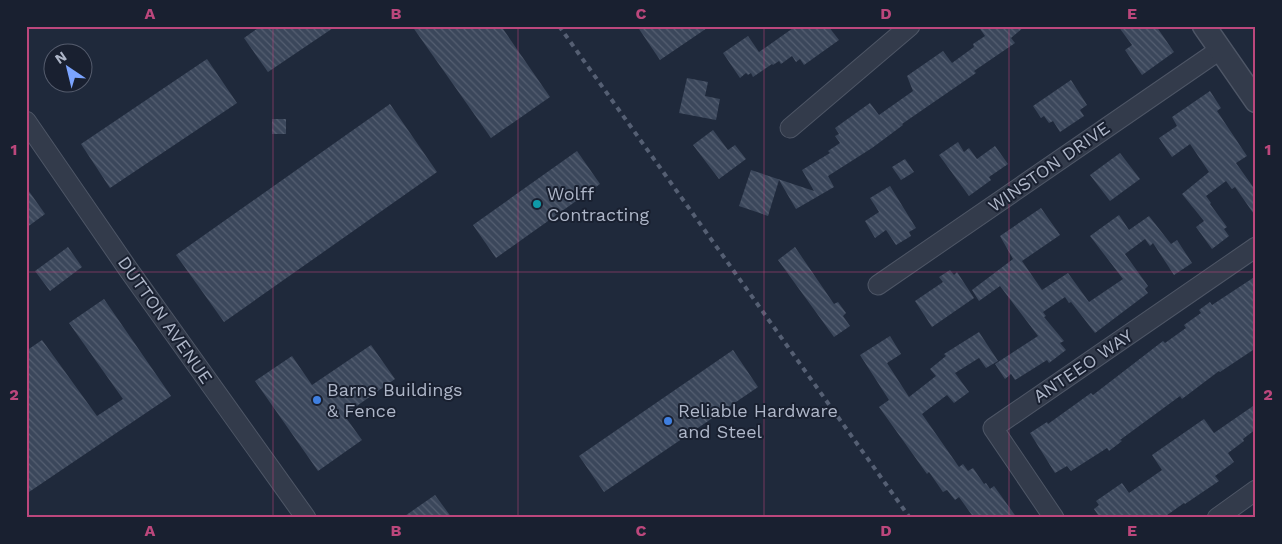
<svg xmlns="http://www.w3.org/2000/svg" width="1282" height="544" font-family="'Work Sans',sans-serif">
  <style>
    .building { fill: url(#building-back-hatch) }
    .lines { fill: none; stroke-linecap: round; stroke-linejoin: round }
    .minor-casing { stroke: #4e5666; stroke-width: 21 }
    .tertiary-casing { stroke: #4e5666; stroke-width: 25 }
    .minor { stroke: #333b4b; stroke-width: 19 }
    .tertiary { stroke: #333b4b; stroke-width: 22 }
    .rail { stroke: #555f73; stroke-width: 4; stroke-dasharray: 5 5; stroke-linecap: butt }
    .grid { fill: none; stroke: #bc477c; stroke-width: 1; stroke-opacity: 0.55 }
    .culture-dot { fill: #0f9aa8; stroke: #192030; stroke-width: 2 }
    .shop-dot { fill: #3f7fe0; stroke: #192030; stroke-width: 2 }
    .labels { text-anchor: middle; stroke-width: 4; stroke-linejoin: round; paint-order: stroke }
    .street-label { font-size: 18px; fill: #aeb6c8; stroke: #192030 }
    .poi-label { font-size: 18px; fill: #aeb6c8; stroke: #192030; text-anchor: start }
    .neatline { fill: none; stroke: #bc477c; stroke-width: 2 }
    .grid-label { font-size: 16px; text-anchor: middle; font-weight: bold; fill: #bc477c }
  </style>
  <defs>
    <pattern id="building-back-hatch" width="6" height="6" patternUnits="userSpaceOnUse" patternTransform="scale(1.25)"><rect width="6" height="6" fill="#3b475b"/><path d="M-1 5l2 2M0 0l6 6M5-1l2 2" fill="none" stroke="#555f71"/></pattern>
  </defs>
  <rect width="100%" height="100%" fill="#1f293b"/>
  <!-- building -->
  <g class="building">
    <polygon points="261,26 336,26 268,72 244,38"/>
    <polygon points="412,26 501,26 550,97 491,138"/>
    <polygon points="637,26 710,26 660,60"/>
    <polygon points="796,26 828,26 839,40 804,65 800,59 796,62 792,56 781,64 779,61 773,65 772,64 753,77 751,73 748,75 746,73 740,78 723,53 748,36 759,52"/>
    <polygon points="978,26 1025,26 1011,38 1015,43 974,71 976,73 902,124 903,125 872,148 828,176 834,187 796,209 779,180 768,216 739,206 751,170 814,191 802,170 830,153 828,151 840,143 835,136 839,134 835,128 870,103 879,115 913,91 907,76 943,51 952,63 974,47 973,44 985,36"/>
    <polygon points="1118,26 1156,26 1174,52 1142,75 1125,50 1132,45"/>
    <polygon points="207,59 237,103 110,188 81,144"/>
    <polygon points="687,78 708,82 705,96 720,99 716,120 679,113"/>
    <polygon points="1071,80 1087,105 1080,110 1084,116 1060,132 1053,121 1049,123 1044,116 1041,118 1033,106"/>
    <polygon points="1210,91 1221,108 1217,111 1247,156 1236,163 1256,191 1256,217 1235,187 1232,189 1226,181 1206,196 1211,203 1210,204 1227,227 1224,229 1229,236 1212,249 1196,227 1204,221 1182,194 1209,172 1190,144 1172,157 1159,138 1177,126 1172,117"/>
    <polygon points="390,104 437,172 224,322 176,255"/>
    <rect x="272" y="119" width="14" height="15"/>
    <polygon points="713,130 728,150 735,145 746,159 719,179 693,145"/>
    <polygon points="958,142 964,152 969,148 977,159 995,146 1008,164 989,177 991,180 969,196 939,155"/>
    <polygon points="577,151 600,184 496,258 473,225"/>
    <polygon points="1120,153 1140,179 1110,201 1090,175"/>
    <polygon points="905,159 914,172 901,180 892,167"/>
    <polygon points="890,186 916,228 909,232 911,236 896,245 886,230 875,238 865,221 879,212 870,198"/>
    <polygon points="26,187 45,214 26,228"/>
    <polygon points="1041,208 1060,235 1022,261 1042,290 1068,273 1089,302 1123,279 1090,236 1119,215 1129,230 1149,216 1171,244 1177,240 1192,263 1174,275 1153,243 1150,246 1145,239 1125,254 1148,286 1145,289 1148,293 1095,333 1071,302 1069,303 1065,297 1043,312 1046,316 1044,317 1064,341 1060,343 1066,350 1049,363 1047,360 1015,380 1011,374 1005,379 995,364 1038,336 1000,286 979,301 972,290 1013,259 1000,236"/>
    <polygon points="68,247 82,267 50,291 35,271"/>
    <polygon points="795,247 834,304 838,302 846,313 843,316 850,326 834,337 778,260"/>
    <polygon points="950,270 954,275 957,272 974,298 932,327 915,301 943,282 939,277"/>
    <polygon points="1256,276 1256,348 1220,372 1219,371 1182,399 1180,396 1120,440 1122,441 1109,451 1107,448 1071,471 1067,466 1055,473 1030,433 1047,422 1048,424 1091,393 1093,395 1163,341 1165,343 1186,328 1184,325 1201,313 1199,310 1210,302 1212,305"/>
    <polygon points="104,299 171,396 26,494 26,351 42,340 97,416 123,399 69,323"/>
    <polygon points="979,332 998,361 986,368 979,358 955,373 969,392 954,403 947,395 922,414 959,467 963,464 968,471 973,468 984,484 986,483 990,489 994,486 1017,518 974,518 959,497 955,500 947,490 943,492 929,472 927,474 879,407 889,400 860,355 890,336 901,354 887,363 909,397 936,376 930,369 946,356 944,354"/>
    <polygon points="371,345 395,379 344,415 362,440 318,471 255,381 292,356 312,385"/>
    <polygon points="733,350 758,387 604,492 579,456"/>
    <polygon points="1256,404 1256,429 1243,439 1244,441 1228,453 1234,462 1215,476 1219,481 1185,504 1184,503 1163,518 1100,518 1094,509 1099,505 1096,501 1122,483 1129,493 1162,470 1152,455 1204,419 1214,433"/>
    <polygon points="435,495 452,518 402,518"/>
  </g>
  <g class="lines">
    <defs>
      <g id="minor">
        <polyline points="26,121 128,269 306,518"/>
        <polyline points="790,128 910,26"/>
        <polyline points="878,285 1221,49"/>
        <polyline points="1054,518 993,428 1256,247"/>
        <polyline points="1217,518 1256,490"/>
      </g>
      <polyline id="tertiary" points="1204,26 1256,101"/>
    </defs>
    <!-- minor casing -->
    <use href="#minor" class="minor-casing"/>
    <!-- tertiary casing -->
    <use href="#tertiary" class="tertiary-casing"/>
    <!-- minor -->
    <use href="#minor" class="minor"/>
    <!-- tertiary -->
    <use href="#tertiary" class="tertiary"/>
    <!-- rail -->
    <polyline class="rail" points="559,26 910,518"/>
  </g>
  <!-- grid -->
  <path class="grid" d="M273,26V518M518,26V518M764,26V518M1009,26V518M26,272H1256"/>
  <!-- markers -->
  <circle class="culture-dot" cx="537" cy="204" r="5"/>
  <g class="shop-dot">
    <circle cx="317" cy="400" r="5"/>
    <circle cx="668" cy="421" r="5"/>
  </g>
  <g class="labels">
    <!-- street labels -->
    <g class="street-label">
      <text transform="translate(1049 167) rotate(-35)" y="6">WINSTON DRIVE</text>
      <text transform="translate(165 320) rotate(55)" y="6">DUTTON AVENUE</text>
      <text transform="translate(1083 366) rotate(-34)" y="6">ANTEEO WAY</text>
    </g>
    <!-- poi labels -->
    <g class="poi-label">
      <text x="547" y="200">Wolff<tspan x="547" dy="21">Contracting</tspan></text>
      <text x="327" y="396">Barns Buildings<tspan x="327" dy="21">&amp; Fence</tspan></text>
      <text x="678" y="417">Reliable Hardware<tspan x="678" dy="21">and Steel</tspan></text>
    </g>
  </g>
  <!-- border -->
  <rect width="1282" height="544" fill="none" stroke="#192030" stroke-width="55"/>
  <!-- north arrow -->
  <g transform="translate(68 68) rotate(325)"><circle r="24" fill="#192030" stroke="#555c6d"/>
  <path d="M0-4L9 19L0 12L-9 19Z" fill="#7ba4ff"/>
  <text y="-8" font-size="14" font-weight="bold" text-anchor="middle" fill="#aeb6c8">N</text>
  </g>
  <rect x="28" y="28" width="1226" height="488" class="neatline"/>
  <g class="grid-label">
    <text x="150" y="19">A</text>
    <text x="396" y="19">B</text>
    <text x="641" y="19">C</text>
    <text x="886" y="19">D</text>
    <text x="1132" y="19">E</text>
    <text x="14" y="155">1</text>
    <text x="1268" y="155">1</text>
    <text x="14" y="400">2</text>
    <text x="1268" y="400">2</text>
    <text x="150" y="536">A</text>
    <text x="396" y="536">B</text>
    <text x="641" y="536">C</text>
    <text x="886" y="536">D</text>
    <text x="1132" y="536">E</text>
  </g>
</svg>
